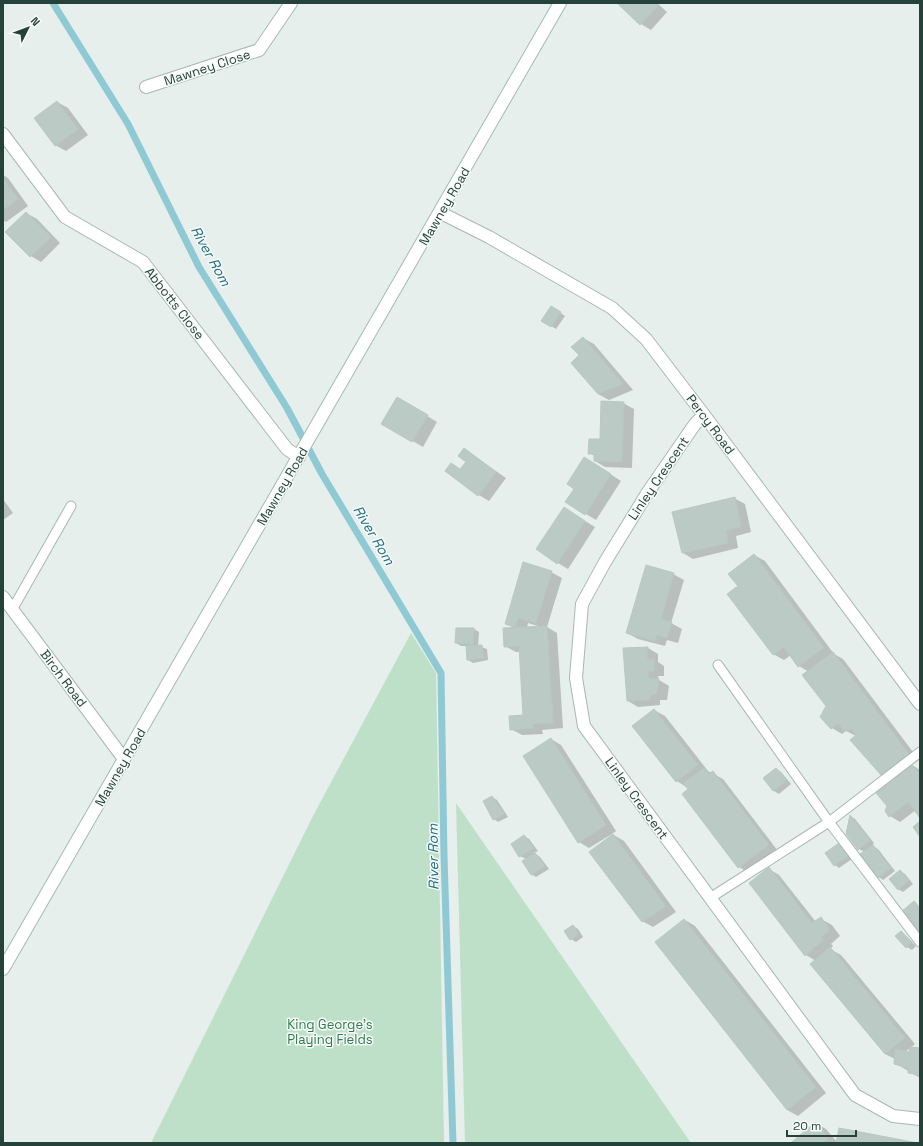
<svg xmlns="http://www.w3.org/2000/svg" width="923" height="1146" font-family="'Space Grotesk',sans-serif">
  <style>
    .green { fill: #bfe0c8 }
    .shadow { fill: #0003; fill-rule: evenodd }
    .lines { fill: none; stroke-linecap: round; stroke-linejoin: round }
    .stream { stroke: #8ec9d4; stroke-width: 7 }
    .building { fill: #bbcac4; stroke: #b8c9c2 }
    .lane-casing { stroke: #a8b8b2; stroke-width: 11 }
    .street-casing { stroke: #a8b8b2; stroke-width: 14 }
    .secondary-casing { stroke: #a4bbb3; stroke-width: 14 }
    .lane { stroke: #fff; stroke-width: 9 }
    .street { stroke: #fff; stroke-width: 12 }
    .secondary { stroke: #fff; stroke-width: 12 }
    .labels { text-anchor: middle; stroke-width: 3; stroke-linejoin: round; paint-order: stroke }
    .street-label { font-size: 13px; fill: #24423a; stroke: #f7fbf9 }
    .park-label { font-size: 13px; fill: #2d7a4b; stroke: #f7fbf9 }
    .water-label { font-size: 14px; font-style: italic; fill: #1c6f80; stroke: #f7fbf9 }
  </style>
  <rect width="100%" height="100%" fill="#e6efeb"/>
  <!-- green -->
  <g class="green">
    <polygon points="411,633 436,673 444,1143 151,1143 313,816"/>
    <polygon points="456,803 691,1143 465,1143"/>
  </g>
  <!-- shadow -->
  <g class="shadow">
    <polygon points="619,3 657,3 667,12 651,30 641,24"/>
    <polygon points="57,102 68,108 88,135 66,151 55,145"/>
    <polygon points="3,175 8,178 28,206 6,222 3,220"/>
    <polygon points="26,213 37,219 60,243 41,262 31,256"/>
    <polygon points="552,307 565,316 556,329 543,321"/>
    <polygon points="583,338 594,344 633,390 609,400 598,394 580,356"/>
    <polygon points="397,398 437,422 423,447 382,423"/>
    <polygon points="623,403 634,409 632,468 605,467 595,461 595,456 589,453 601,440"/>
    <polygon points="464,449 506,478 489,501 479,495 452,464 461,470 467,462"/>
    <polygon points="595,464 621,481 596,520 566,502"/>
    <polygon points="734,498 745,504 751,532 736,536 738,548 693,559 683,553"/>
    <polygon points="3,499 13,513 3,520"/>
    <polygon points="564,508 595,527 568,569 558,563"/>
    <polygon points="754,555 765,561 834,654 843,659 919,760 912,765 920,770 920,816 916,810 900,822 890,816 893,781 881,774 856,736 846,731 842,734 832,728 821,717 827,706 809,672 799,666 791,655 784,660 773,654 739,586"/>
    <path d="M551,572L562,578L547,627L557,633L563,728L542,730L543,734L522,735L511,729L524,716L520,652H516L505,646L515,629L506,623ZM528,623L541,627L527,628Z"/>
    <polygon points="673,574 684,580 671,623 682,629 678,643 667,640 665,646 638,639 627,633"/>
    <polygon points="474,629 479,632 478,646 487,649 488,660 473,663 468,660 467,646 461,646 456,643"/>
    <polygon points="648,648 658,654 658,662 664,666 664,676 658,676 659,680 669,686 667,700 660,700 660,705 638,707 628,701"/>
    <polygon points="654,710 665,716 708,771 723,779 778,851 749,873 739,867 689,789 677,781 634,726"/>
    <polygon points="551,739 561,745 616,831 612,834 624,841 676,912 653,927 642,921 612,834 589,848 579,842"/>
    <polygon points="776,769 781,772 791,784 779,794 774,791 764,779"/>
    <polygon points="492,797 497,800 508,817 498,822 494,819"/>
    <polygon points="851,817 855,819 874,843 872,846 878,849 895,871 883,880 879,877 865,852 859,849"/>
    <polygon points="524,836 529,839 538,851 534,853 540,857 549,869 536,877 531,874 526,859 520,856"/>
    <polygon points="839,844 844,847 852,859 839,868 835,865"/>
    <polygon points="769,869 779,875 816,922 821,919 832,925 840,936 831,944 833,946 830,949 841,955 915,1044 905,1052 910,1053 920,1049 920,1078 895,1063 895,1059 885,1054 816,961 806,955 751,883"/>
    <polygon points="900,871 905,874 913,884 903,892 898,889"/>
    <polygon points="685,920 695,926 826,1093 798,1116 787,1110"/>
    <polygon points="573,926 578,929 583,937 576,942 571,939"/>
    <polygon points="902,932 916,946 912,950 907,947"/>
    <polygon points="815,1123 826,1129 837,1142 912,1143 793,1143"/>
  </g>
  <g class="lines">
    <!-- stream -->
    <polyline class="stream" points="53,3 128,124 199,267 287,408 322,474 441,673 444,856 453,1143"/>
  </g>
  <!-- building -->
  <g class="building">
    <polygon points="617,3 655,3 658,6 640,25"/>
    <polygon points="57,101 78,129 55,146 34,118"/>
    <polygon points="3,178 18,199 3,210"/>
    <polygon points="26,212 51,237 30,257 5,232"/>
    <polygon points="551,306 561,312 551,327 541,321"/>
    <polygon points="583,337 623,384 598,394 571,363 579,355 571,347"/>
    <polygon points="397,397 428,415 412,442 381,424"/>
    <polygon points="601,401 624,402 622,462 594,461 594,454 588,454 589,439 600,439"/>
    <polygon points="464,448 496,472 478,496 445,471 451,463 460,469 466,462 458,456"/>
    <polygon points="584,457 611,474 585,515 565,502 574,489 567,484"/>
    <polygon points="735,497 741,527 726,530 728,543 682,553 672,512"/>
    <polygon points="564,507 585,521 557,564 536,549"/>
    <polygon points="754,554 824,648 798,667 784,647 773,655 727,594 738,586 728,574"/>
    <polygon points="523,562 552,571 536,623 518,618 515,627 505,624"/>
    <polygon points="646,565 674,573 661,619 672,622 667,638 657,635 655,641 626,633"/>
    <polygon points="547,626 553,723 532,724 533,728 510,730 509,716 523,715 519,646 504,647 503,628"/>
    <polygon points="456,628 474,628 473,644 455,643"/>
    <polygon points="482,645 484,658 467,660 466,646"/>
    <polygon points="648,647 647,659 654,659 654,671 648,671 649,678 659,679 657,694 650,695 650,700 627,701 623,648"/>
    <polygon points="833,652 909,754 881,775 850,740 856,735 852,729 844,731 838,723 831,729 820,717 826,706 802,675"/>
    <polygon points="654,709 698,765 676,782 632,726"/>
    <polygon points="551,738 606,825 578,843 523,756"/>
    <polygon points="912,765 920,774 920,818 908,802 889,817 885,811 887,806 876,793"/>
    <polygon points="704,768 709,774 713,771 769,845 738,868 682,794 688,789 683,783"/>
    <polygon points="776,768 787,780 773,791 763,778"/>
    <polygon points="492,796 504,814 493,820 483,801"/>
    <polygon points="850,815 870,840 858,850 846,834"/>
    <polygon points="920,821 920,837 913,827"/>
    <polygon points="613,834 666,906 642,922 589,852"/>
    <polygon points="524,835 534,848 519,857 511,844"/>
    <polygon points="839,843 848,856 834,866 825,853"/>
    <polygon points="873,845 891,868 878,878 860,854"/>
    <polygon points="535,853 545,866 531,875 522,861"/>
    <polygon points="769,867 812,923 821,917 830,930 821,937 823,940 805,956 749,883"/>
    <polygon points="900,870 909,880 898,890 889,879"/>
    <polygon points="914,901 920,908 920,933 901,912"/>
    <polygon points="684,919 816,1087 787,1110 655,942"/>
    <polygon points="573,925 579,934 570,940 564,931"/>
    <polygon points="901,931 912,942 906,948 895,936"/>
    <polygon points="830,947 905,1038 885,1054 810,964"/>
    <polygon points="910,1047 920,1048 920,1075 908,1073 908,1068 894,1064 895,1049 909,1052"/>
    <polygon points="815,1122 829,1138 823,1143 791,1143"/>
    <polygon points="839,1128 918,1143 836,1143"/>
  </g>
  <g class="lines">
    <defs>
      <g id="lane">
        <polyline points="12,610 71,506"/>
        <polyline points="718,665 829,822 920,942"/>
        <polyline points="710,898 829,822 920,752"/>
      </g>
      <g id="street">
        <polyline points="146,87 259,50 291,3"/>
        <polyline points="3,134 65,217 143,262 287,449 299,457"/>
        <polyline points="441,213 489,237 612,308 646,339 704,415 920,704"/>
        <polyline points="704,415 695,424 648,492 605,562 582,604 576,678 584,726 855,1095 893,1116 920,1119"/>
        <polyline points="3,597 124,759"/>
      </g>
      <polyline id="secondary" points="3,969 560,3"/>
    </defs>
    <!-- lane casing -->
    <use href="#lane" class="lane-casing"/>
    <!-- street casing -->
    <use href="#street" class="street-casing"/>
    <!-- secondary casing -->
    <use href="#secondary" class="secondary-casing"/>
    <!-- lane -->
    <use href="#lane" class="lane"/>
    <!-- street -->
    <use href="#street" class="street"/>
    <!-- secondary -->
    <use href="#secondary" class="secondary"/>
  </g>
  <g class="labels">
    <!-- street labels -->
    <g class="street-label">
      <text transform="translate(207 67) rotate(-18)" y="5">Mawney Close</text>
      <text transform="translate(444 206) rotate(-60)" y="5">Mawney Road</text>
      <text transform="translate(175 303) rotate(52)" y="5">Abbotts Close</text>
      <text transform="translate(711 424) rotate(53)" y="5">Percy Road</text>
      <text transform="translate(658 478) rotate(-56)" y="5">Linley Crescent</text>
      <text transform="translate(282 486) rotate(-60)" y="5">Mawney Road</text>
      <text transform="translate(64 678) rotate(53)" y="5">Birch Road</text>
      <text transform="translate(120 767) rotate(-60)" y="5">Mawney Road</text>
      <text transform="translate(637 798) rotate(54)" y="5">Linley Crescent</text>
    </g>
    <!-- park labels -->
    <g class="park-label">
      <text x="330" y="1029">King George's<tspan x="330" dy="15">Playing Fields</tspan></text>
    </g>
    <!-- water labels -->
    <g class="water-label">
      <text transform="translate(211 256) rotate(61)" y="5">River Rom</text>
      <text transform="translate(374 535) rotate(59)" y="5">River Rom</text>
      <text transform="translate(433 857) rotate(-91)" y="5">River Rom</text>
    </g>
  </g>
  <!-- border -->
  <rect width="923" height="1146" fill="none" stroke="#24423a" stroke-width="8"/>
  <!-- north arrow -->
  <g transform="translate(28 28) rotate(48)" stroke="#f7fbf9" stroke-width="3" paint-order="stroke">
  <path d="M0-3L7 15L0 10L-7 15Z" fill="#24423a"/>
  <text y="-6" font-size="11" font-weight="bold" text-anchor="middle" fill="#24423a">N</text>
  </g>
  <!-- scale -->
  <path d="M787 1130v6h69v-6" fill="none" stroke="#24423a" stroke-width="2"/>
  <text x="793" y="1130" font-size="12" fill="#24423a" stroke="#f7fbf9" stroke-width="3" paint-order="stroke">20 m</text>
</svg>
